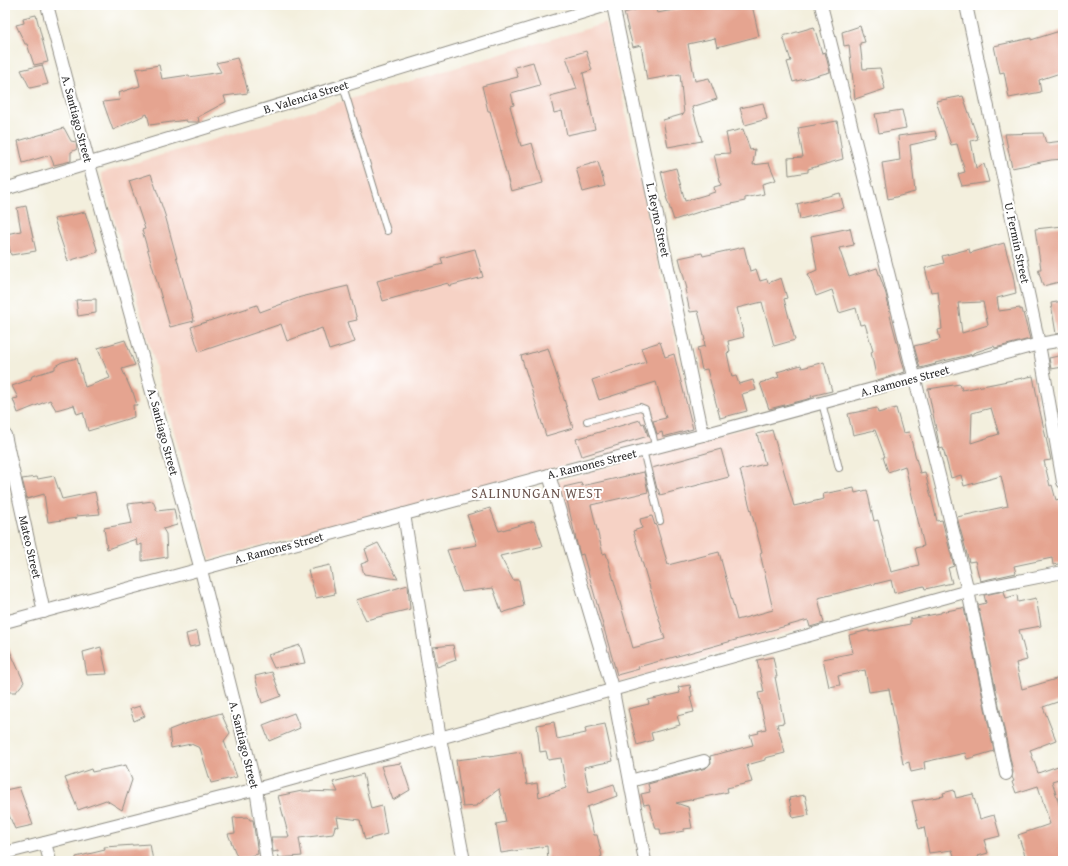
<svg xmlns="http://www.w3.org/2000/svg" width="1068" height="866" font-family="'Gentium Book Plus',serif">
  <style>
    .built { fill: #f6d2c5 }
    .building { fill: #e5a490; fill-rule: evenodd }
    .lines { fill: none; stroke-linecap: round; stroke-linejoin: round }
    .service-casing { stroke: #8f8d84; stroke-width: 8 }
    .minor-casing { stroke: #8f8d84; stroke-width: 14 }
    .service { stroke: #fff; stroke-width: 6 }
    .minor { stroke: #fff; stroke-width: 12 }
    .labels { text-anchor: middle; stroke-width: 4; stroke-linejoin: round; paint-order: stroke }
    .street-label { font-size: 12px; fill: #2b2b2b; stroke: #fff }
    .quarter-label { font-size: 14px; letter-spacing: 1px; fill: #6c554e; stroke: #fff }
  </style>
  <rect width="100%" height="100%" fill="#fff"/>
  <filter id="ink" filterUnits="userSpaceOnUse"><feTurbulence type="fractalNoise" baseFrequency=".025" numOctaves="2"/><feDisplacementMap in="SourceGraphic" scale="8" xChannelSelector="R" yChannelSelector="G"/><feConvolveMatrix kernelMatrix="1 2 1 2 8 2 1 2 1" color-interpolation-filters="sRGB"/></filter>
  <filter id="wash" filterUnits="userSpaceOnUse"><feTurbulence type="fractalNoise" baseFrequency=".012" numOctaves="4" result="noise"/><feDisplacementMap in="SourceGraphic" scale="16" xChannelSelector="R" yChannelSelector="G"/><feGaussianBlur stdDeviation="0.9" result="paint"/><feColorMatrix in="noise" values="0 0 0 0 0 0 0 0 0 0 0 0 0 0 0 0 0 1.4 0 .05"/><feComposite in="paint" operator="in"/></filter>
  <g filter="url(#wash)">
    <rect width="100%" height="100%" fill="#f3efdd"/>
    <!-- built -->
    <g class="built">
      <polygon points="606,23 695,431 210,559 101,173"/>
      <polygon points="752,426 807,626 615,684 556,482"/>
    </g>
    <g id="blocks">
      <!-- building -->
      <g class="building">
        <polygon points="653,5 655,5 657,13 701,5 752,5 759,36 717,47 715,38 688,44 695,81 709,78 717,99 692,107 702,141 668,147 663,120 684,114 680,74 647,80 641,45 633,47 624,13"/>
        <polygon points="36,15 48,62 34,65 27,44 25,44 16,25 24,23 23,18"/>
        <polygon points="860,26 865,42 860,43 863,69 880,68 885,89 855,99 849,45 844,46 842,32"/>
        <polygon points="814,27 822,53 825,52 830,72 793,82 787,62 791,61 783,36"/>
        <polygon points="1063,30 1063,72 1039,80 1041,92 1009,98 1004,72 1000,73 994,46 1031,38 1031,40"/>
        <polygon points="586,51 592,70 583,73 595,129 567,135 562,111 554,113 550,96 577,89 566,57"/>
        <polygon points="237,58 245,80 248,93 224,96 226,102 198,117 199,122 187,122 186,120 150,125 147,114 113,130 103,102 120,100 118,93 140,86 136,69 159,65 162,79 189,75 189,77 221,72 216,63"/>
        <polygon points="533,62 540,85 511,93 514,105 510,106 521,146 532,143 543,183 511,191 500,151 501,151 490,111 488,111 482,86 518,77 515,67"/>
        <polygon points="42,65 48,84 30,88 21,70"/>
        <polygon points="963,96 978,139 971,141 976,168 984,164 989,182 962,186 958,174 965,172 957,144 951,145 936,101"/>
        <polygon points="763,103 767,119 745,125 740,108"/>
        <polygon points="902,110 906,128 879,133 875,114"/>
        <polygon points="837,121 843,159 808,169 808,172 789,175 788,158 803,157 798,128"/>
        <polygon points="64,128 71,141 76,142 77,149 71,152 71,161 54,165 50,155 23,163 18,141"/>
        <polygon points="743,129 750,150 755,149 753,165 769,163 776,180 762,184 764,194 745,198 745,201 708,209 674,220 666,197 667,197 661,172 676,168 685,201 715,192 714,187 721,185 714,154 730,153 726,133"/>
        <polygon points="935,131 937,139 910,145 915,192 888,199 882,163 900,160 898,136"/>
        <polygon points="1043,133 1046,143 1063,141 1063,159 1051,160 1012,168 1005,134"/>
        <polygon points="598,162 605,186 583,192 576,168"/>
        <polygon points="151,174 165,215 194,321 170,327 142,230 145,229 129,181"/>
        <polygon points="840,193 844,208 800,219 797,204"/>
        <polygon points="26,206 36,251 11,255 6,234 21,231 17,208"/>
        <polygon points="85,212 98,252 68,261 54,219"/>
        <polygon points="1063,226 1063,281 1043,286 1038,269 1041,269 1035,229"/>
        <polygon points="850,228 854,245 839,248 849,277 877,268 886,294 890,312 889,312 905,372 877,380 871,352 873,351 865,324 860,325 856,308 839,313 832,290 816,296 808,274 817,270 811,236"/>
        <path d="M1004,243L1013,275L1016,293L997,298L999,311L1020,308V310L1022,309L1030,339L995,348L994,346L973,353V354L935,363L936,364L920,368L914,346L939,340L940,339L938,330L942,329L938,291L931,292L925,268L944,263L942,256L969,249L970,253ZM983,302L988,325L962,333L958,303Z"/>
        <polygon points="744,247 750,271 756,269 760,281 767,279 768,283 781,278 787,298 784,299 795,340 774,346 762,302 737,308 744,337 728,341 730,352 727,353 732,377 736,376 739,384 753,380 756,390 742,394 747,411 720,418 707,369 702,370 697,348 705,346 704,339 705,339 698,311 690,312 685,289 687,289 679,258 702,253 703,256"/>
        <polygon points="475,249 483,277 449,286 448,283 383,301 377,281 443,264 441,258"/>
        <polygon points="348,286 357,320 348,322 355,342 329,350 322,328 287,341 281,324 199,352 191,327 257,305 260,312 301,297"/>
        <polygon points="96,299 96,313 78,316 76,300"/>
        <polygon points="1063,301 1063,333 1056,334 1051,303"/>
        <polygon points="125,340 135,365 122,369 132,392 133,392 137,405 133,405 134,417 88,431 83,412 77,414 74,405 56,410 50,400 18,413 13,399 18,398 12,386 31,379 32,376 55,369 55,366 62,362 77,358 85,387 110,378 98,348"/>
        <polygon points="660,342 665,357 674,354 693,429 663,437 662,432 657,434 653,421 666,418 656,382 599,400 592,380 646,362 641,348"/>
        <polygon points="548,348 573,428 546,436 521,356"/>
        <polygon points="1063,355 1063,367 1051,369 1049,358"/>
        <polygon points="824,362 832,391 811,396 812,398 769,409 760,383 779,377 777,372 801,365 802,368"/>
        <path d="M1033,376L1039,407L1051,460L1044,461L1050,486L1052,485L1056,500L1059,499L1062,513H1063V563L1053,565L1052,558L1014,566L1016,573L980,581L975,561L969,562L957,517L1008,506L1001,476L964,486L961,475L951,478L943,448L940,449L928,389L960,384L962,390ZM991,408L999,434L971,443L972,413Z"/>
        <polygon points="877,408 878,413 896,408 903,433 909,432 920,473 925,472 937,521 942,520 954,566 948,568 952,583 925,589 924,586 894,593 891,580 818,598 824,623 810,627 808,620 638,667 639,669 617,675 583,554 580,555 577,544 564,487 581,483 582,486 644,472 648,492 591,505 603,554 606,553 633,648 665,639 633,531 642,528 640,519 652,516 655,525 656,524 668,565 719,552 737,620 773,610 760,553 762,552 740,470 765,464 757,434 772,430 794,506 824,499 823,494 854,488 855,493 867,490 874,521 878,520 891,572 919,565 915,548 924,546 905,466 888,472 883,457 885,457 875,430 853,435 848,414"/>
        <polygon points="640,420 642,424 644,423 648,436 582,456 576,439"/>
        <polygon points="721,449 729,477 660,495 658,489 657,489 652,468"/>
        <polygon points="54,476 62,499 95,492 100,514 76,516 77,518 48,522 44,494 27,499 22,479 37,477 38,479"/>
        <polygon points="153,501 157,511 174,509 177,525 163,529 166,534 167,557 142,561 142,544 137,546 136,539 107,549 104,528 132,523 128,504"/>
        <polygon points="490,508 499,531 534,521 543,546 500,556 513,580 519,580 524,606 502,613 493,588 462,592 447,550 477,545 467,515"/>
        <polygon points="378,543 398,579 364,574 361,564 369,561 365,549"/>
        <polygon points="330,565 335,594 316,598 308,570"/>
        <polygon points="408,585 410,609 366,620 356,600"/>
        <polygon points="1004,591 1006,598 1017,595 1018,602 1036,598 1041,626 1019,630 1027,660 1016,663 1022,689 1063,677 1063,700 1043,707 1056,740 1030,750 1038,773 1058,766 1062,778 1052,781 1063,817 1063,858 1055,861 1027,861 1018,835 1050,824 1038,786 1016,793 1012,782 1014,781 1012,777 1013,772 978,605 986,603 984,595"/>
        <polygon points="962,608 962,609 964,608 994,751 967,759 965,753 924,762 925,769 911,772 909,762 903,764 889,689 869,692 865,670 838,676 840,685 829,687 823,659 853,653 849,635 869,630 869,632 910,624 910,619 941,613 941,612"/>
        <polygon points="197,631 200,645 189,647 186,634"/>
        <polygon points="5,640 24,682 16,692 5,692"/>
        <polygon points="300,645 305,663 274,668 268,655"/>
        <polygon points="453,645 456,660 437,667 433,647"/>
        <polygon points="101,647 107,674 87,675 83,652"/>
        <polygon points="773,657 777,677 775,677 784,723 777,724 785,753 765,758 765,760 747,765 752,782 727,788 728,792 676,803 688,807 692,828 684,829 684,831 661,835 660,829 656,829 649,804 644,805 641,794 650,792 648,784 706,768 711,763 710,756 753,745 750,735 759,733 758,731 766,729 758,693 764,692 757,660"/>
        <polygon points="272,672 281,696 262,703 255,676"/>
        <polygon points="690,685 692,696 690,697 694,712 677,716 680,725 651,733 653,740 637,745 628,709 649,704 648,700 680,693 678,687"/>
        <polygon points="140,706 145,716 134,721 130,709"/>
        <polygon points="221,713 230,733 224,741 237,777 211,783 200,748 191,744 171,748 169,730 182,725"/>
        <polygon points="294,713 300,728 269,741 263,725"/>
        <polygon points="554,722 557,739 586,733 585,728 605,724 613,761 584,767 589,792 614,784 617,796 587,807 594,835 597,835 602,856 600,857 601,861 548,861 547,846 501,853 496,824 506,822 499,789 476,806 463,807 456,760 489,756 489,757 521,752 527,785 537,783 539,797 566,788 561,758 548,760 546,751 540,752 537,725"/>
        <polygon points="401,763 410,790 393,800 381,766"/>
        <polygon points="126,765 132,780 122,810 106,800 78,810 65,778 91,769 92,772"/>
        <polygon points="363,774 371,809 382,806 387,834 365,840 360,820 337,817 339,827 335,826 333,834 299,838 302,856 279,858 278,851 273,852 271,837 289,837 278,796 302,791 338,792 333,782"/>
        <polygon points="19,787 33,825 15,829 5,806 5,790"/>
        <polygon points="954,790 956,798 973,794 980,819 994,815 1000,836 984,840 988,853 978,856 980,861 956,861 952,850 929,853 924,827 919,829 912,801 944,796 943,793"/>
        <polygon points="805,795 809,815 793,818 789,798"/>
        <polygon points="248,817 250,820 253,820 258,854 238,859 228,834 235,833 233,818"/>
        <polygon points="150,844 153,861 76,861 76,857 105,850 104,847"/>
      </g>
    </g>
  </g>
  <g filter="url(#ink)">
    <use href="#blocks" fill-opacity="0" stroke="#8f8d84" stroke-width="1"/>
    <g class="lines">
      <defs>
        <g id="service">
          <polyline points="343,86 387,231"/>
          <polyline points="822,403 839,468"/>
          <polyline points="587,421 640,407 645,409 653,436 655,447"/>
          <polyline points="643,450 660,521"/>
        </g>
        <g id="minor">
          <polyline points="47,5 89,164 201,570 256,789 267,861"/>
          <polyline points="613,5 703,435"/>
          <polyline points="821,5 968,591 1006,774"/>
          <polyline points="966,5 1039,344 1063,482"/>
          <polyline points="5,189 607,5"/>
          <polyline points="5,435 44,612"/>
          <polyline points="549,475 613,691 645,861"/>
          <polyline points="404,514 440,738 464,861"/>
          <polyline points="5,622 549,475 703,435 1039,344 1063,340"/>
          <polyline points="630,781 704,761"/>
          <polyline points="45,843 50,861"/>
          <polyline points="5,853 256,789 968,591 1063,572"/>
        </g>
      </defs>
      <!-- service casing -->
      <use href="#service" class="service-casing"/>
      <!-- minor casing -->
      <use href="#minor" class="minor-casing"/>
      <!-- service -->
      <use href="#service" class="service"/>
      <!-- minor -->
      <use href="#minor" class="minor"/>
    </g>
  </g>
  <g class="labels">
    <!-- street labels -->
    <g class="street-label">
      <text transform="translate(306 97) rotate(-17)" y="4">B. Valencia Street</text>
      <text transform="translate(77 119) rotate(75)" y="4">A. Santiago Street</text>
      <text transform="translate(658 220) rotate(78)" y="4">L. Reyno Street</text>
      <text transform="translate(1017 243) rotate(78)" y="4">U. Fermin Street</text>
      <text transform="translate(905 381) rotate(-15)" y="4">A. Ramones Street</text>
      <text transform="translate(163 432) rotate(75)" y="4">A. Santiago Street</text>
      <text transform="translate(592 464) rotate(-14)" y="4">A. Ramones Street</text>
      <text transform="translate(30 547) rotate(77)" y="4">Mateo Street</text>
      <text transform="translate(279 548) rotate(-15)" y="4">A. Ramones Street</text>
      <text transform="translate(244 745) rotate(76)" y="4">A. Santiago Street</text>
    </g>
    <!-- quarter labels -->
    <g class="quarter-label">
      <text x="537" y="498">SALINUNGAN WEST</text>
    </g>
  </g>
  <!-- margin -->
  <rect width="1068" height="866" fill="none" stroke="#fff" stroke-width="20"/>
</svg>
